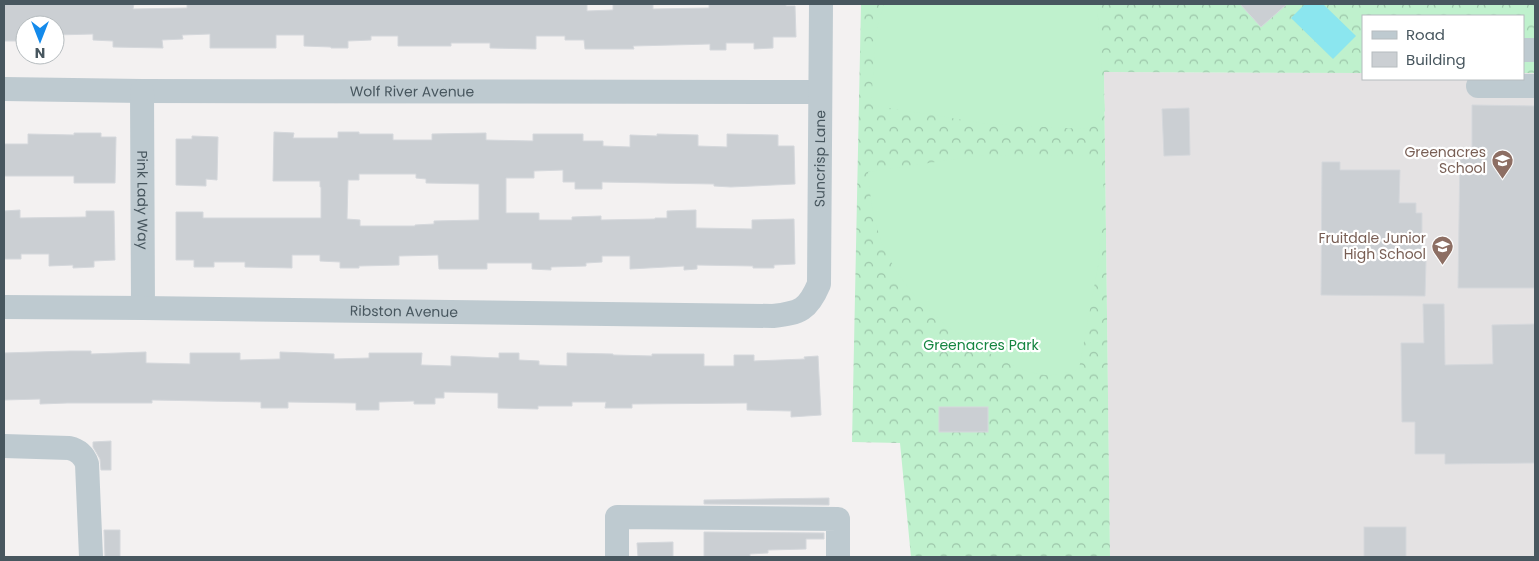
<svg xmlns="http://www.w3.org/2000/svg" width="1539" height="561" font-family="Poppins,sans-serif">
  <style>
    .education { fill: #e4e2e3 }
    .forest { fill: url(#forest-crowns) }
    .garden { fill: #bff1cd }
    .water { fill: #8be6ef }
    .building { fill: #cbcfd3; stroke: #d5d8dc; fill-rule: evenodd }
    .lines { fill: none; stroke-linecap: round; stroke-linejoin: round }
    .minor { stroke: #becad0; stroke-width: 24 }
    .labels { text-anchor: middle; stroke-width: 4.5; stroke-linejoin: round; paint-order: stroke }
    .street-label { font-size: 14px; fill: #48575f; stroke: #fff }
    .education-label { font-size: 14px; fill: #785e54; stroke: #fff; text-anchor: end }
    .park-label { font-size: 14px; fill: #158540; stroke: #fff }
  </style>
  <defs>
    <pattern id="forest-crowns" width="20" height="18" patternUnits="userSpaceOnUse" patternTransform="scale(1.25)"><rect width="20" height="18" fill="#bff1cd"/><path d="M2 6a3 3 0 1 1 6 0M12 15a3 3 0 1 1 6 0" fill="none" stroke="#9dc6aa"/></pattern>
  </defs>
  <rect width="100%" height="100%" fill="#f3f1f1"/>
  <!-- education -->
  <polygon class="education" points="1104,72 1363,73 1363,79 1523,79 1523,73 1535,73 1535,557 1110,557"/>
  <!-- forest -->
  <polygon class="forest" points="861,4 1535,4 1535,73 1523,73 1523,16 1363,16 1363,73 1104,72 1110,557 911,557 900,443 852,442"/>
  <!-- garden -->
  <g class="garden">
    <polygon points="884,4 1097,4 1105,111 1086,129 988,124 871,105 876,31"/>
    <path d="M1087,155L1104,173L1098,266L1079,369C1068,372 1057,376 1046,375C1028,374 1011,365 996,357C949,332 908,299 885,250C874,225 870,199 868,172L976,156Z"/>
  </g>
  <!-- water -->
  <polygon class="water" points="1305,4 1323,4 1356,36 1333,59 1291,18"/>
  <!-- building -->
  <g class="building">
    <polygon points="4,4 134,4 133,9 187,8 187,4 587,4 587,11 613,10 613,4 653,4 653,9 709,8 709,4 786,4 786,6 795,6 796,37 773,37 773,48 754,49 754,43 726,43 726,50 710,50 710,44 633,46 634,49 585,49 584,40 565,40 565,36 536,36 536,49 490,48 490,43 451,43 451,46 398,46 398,36 371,36 371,40 348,41 348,48 331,48 331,47 304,46 304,35 276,35 276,48 210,48 210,34 182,35 183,39 162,40 163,48 113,47 113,41 93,40 93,34 55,35 55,25 25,25 25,41 4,41"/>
    <polygon points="1240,4 1287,4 1261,27"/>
    <polygon points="1472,105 1535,106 1535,288 1458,288 1460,150 1472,150"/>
    <polygon points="1189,108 1190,155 1164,156 1162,109"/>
    <path d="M274,132L294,133L293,138H338V132H359V134H393V140H432V134L486,133V140L533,141V134H583V141H603V146L630,147V135L657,136V134L698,135V146L727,147V134L778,135V146H794L795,184L731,187L714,186V184L602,182V189H575V182H563V170L534,171V178H506V213H539V220H572V217L601,216V220L655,219V218H667V211L696,210V228L752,229V220L794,219L795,264L774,265V268H753V266L697,265V269L684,270V266L630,269V256H602V262L586,263V266L551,267V270L532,269V263H487V269H439L438,255L399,256V265L359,266V268H340V262L320,261V255H292V268L245,267V262H214V267H194V260H176V212H203V218H321V187H320V181H273ZM359,174H416V178L426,179V183L479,184V220L434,221V224L415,225V226H360V220L347,219L348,180H359Z"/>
    <polygon points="74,133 101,133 101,137 116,137 115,183 74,183 74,176 4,176 4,144 28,144 28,134 74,135"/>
    <polygon points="192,136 218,137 217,180 206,179 206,186 176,185 176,139 192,139"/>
    <polygon points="1322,162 1340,162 1340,170 1400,170 1399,203 1416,203 1416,213 1422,213 1422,260 1426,260 1425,296 1321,295"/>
    <polygon points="20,210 20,218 86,217 86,211 114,211 115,260 94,261 94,267 73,268 73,265 49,266 49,254 21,254 21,259 4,259 4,211"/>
    <polygon points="1423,304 1444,304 1445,365 1493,364 1492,325 1535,324 1535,463 1445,464 1445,454 1415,454 1415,422 1402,422 1401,343 1424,343"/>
    <polygon points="70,351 91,351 91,354 146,352 146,363 190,364 190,353 240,353 240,360 280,359 280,352 334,354 334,359 369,358 369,353 422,353 421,365 451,366 451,356 499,358 499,353 519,353 519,360 539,361 539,365 567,366 567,353 613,354 613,355 652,356 652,354 704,354 704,366 734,366 734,355 754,355 754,361 805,359 804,357 818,356 821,415 791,417 791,411 747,410 747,403 632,404 632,408 605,408 606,402 572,402 572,406 538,406 538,409 498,408 498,393 444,392 444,398 435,398 435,404 414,404 414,401 379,402 379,410 356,410 356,403 288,402 288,408 261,408 261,402 152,400 152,403 67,403 40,404 40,399 4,400 4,353"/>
    <rect x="939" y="407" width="49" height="25"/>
    <polygon points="111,441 111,470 101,470 100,459 93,447 93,442"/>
    <polygon points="829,498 829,505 704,504 704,500"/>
    <rect x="1364" y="527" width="42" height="30"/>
    <polygon points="104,530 120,530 120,557 105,557"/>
    <polygon points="704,532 824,533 824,539 806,539 806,549 768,550 768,553 750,554 750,557 704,557"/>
    <polygon points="673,542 673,557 638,557 637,543"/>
  </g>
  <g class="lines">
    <!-- minor -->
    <g class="minor">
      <polyline points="1523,50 1535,50"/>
      <polyline points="1478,86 1535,86"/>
      <path id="s1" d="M4,89L142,91L820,92"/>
      <path id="s2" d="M142,91L143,308"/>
      <path id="s3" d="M4,307L143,308L773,316C800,313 808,310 819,284L821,4"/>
      <path d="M4,446L69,448C78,450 84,455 87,464L91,557"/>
      <polyline points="617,557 617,517 838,519 838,557"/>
    </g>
  </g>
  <!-- icons -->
  <defs>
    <symbol id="school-pin" viewBox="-11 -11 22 30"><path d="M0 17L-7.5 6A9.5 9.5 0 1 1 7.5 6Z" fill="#8d6e63" stroke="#fff"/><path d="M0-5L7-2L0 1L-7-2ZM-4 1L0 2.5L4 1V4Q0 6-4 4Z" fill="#fff"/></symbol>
  </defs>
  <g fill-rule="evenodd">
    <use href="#school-pin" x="1490" y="148" width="25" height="34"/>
    <use href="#school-pin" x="1430" y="234" width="25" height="34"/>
  </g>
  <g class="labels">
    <!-- street labels -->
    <g class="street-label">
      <text dy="5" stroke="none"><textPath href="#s1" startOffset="408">Wolf River Avenue</textPath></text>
      <text dy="5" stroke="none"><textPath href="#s3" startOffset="955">Suncrisp Lane</textPath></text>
      <text dy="5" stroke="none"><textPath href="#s2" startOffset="109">Pink Lady Way</textPath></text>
      <text dy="5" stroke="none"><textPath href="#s3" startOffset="400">Ribston Avenue</textPath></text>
    </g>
    <!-- education labels -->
    <g class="education-label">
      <text x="1486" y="157">Greenacres<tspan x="1486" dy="16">School</tspan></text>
      <text x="1426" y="243">Fruitdale Junior<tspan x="1426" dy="16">High School</tspan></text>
    </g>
    <!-- park labels -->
    <g class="park-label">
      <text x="981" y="350">Greenacres Park</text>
    </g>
  </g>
  <!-- border -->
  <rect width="1539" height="561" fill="none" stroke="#48575f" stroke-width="10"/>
  <!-- legend -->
  <rect x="1362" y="15" width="162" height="65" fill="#ffffff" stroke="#b6bcbf"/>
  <rect x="1372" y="31" width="25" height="8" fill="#becad0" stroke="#b6bcbf"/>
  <text x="1406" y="40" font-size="15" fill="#48575f">Road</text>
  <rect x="1372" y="52" width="25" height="15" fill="#cbcfd3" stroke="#b6bcbf"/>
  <text x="1406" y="65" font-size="15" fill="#48575f">Building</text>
  <!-- north arrow -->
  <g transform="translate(40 40) rotate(180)"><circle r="24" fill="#ffffff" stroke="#b6bcbf"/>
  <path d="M0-4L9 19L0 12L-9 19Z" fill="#148aeb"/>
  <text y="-8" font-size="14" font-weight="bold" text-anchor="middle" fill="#48575f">N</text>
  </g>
</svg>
